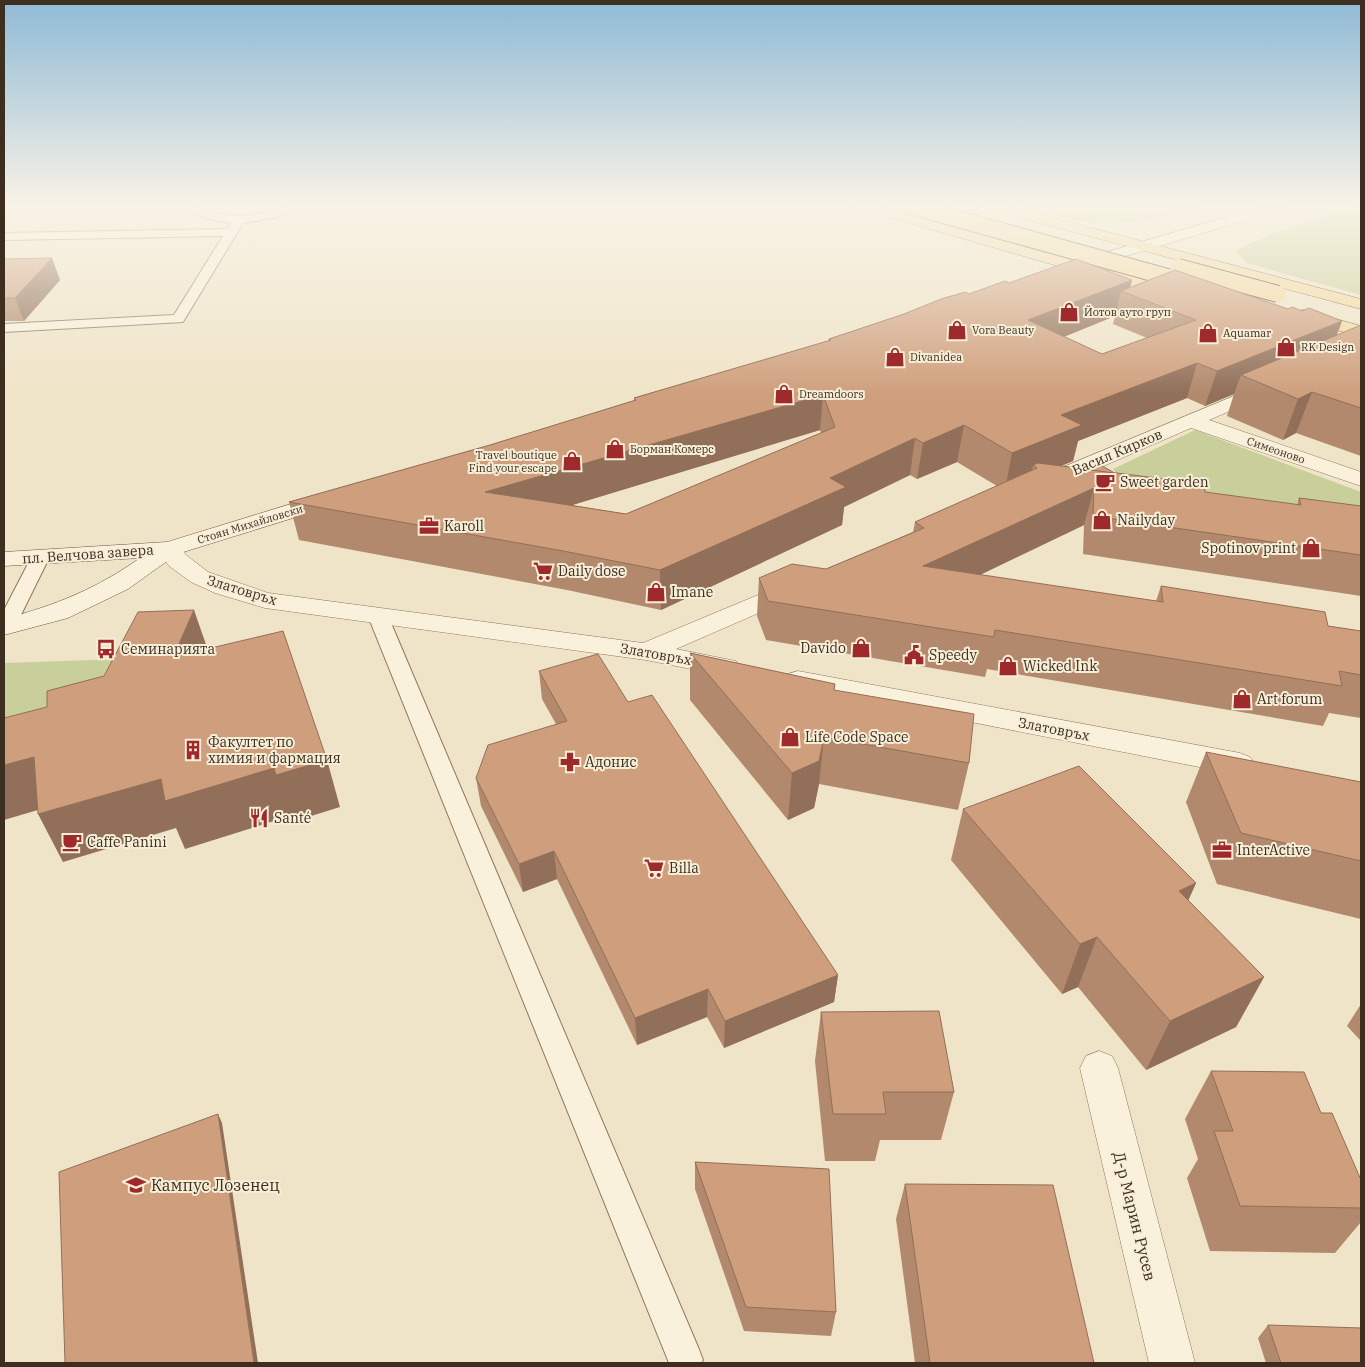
<svg xmlns="http://www.w3.org/2000/svg" width="1365" height="1367" font-family="'IBM Plex Serif',serif">
  <style>
    .green { fill: #c9cf9b }
    .lines { fill: none; stroke-linecap: round; stroke-linejoin: round }
    .lane-casing { stroke: #8d765c; stroke-width: 2 }
    .street-casing { stroke: #8d765c; stroke-width: 1 }
    .secondary-casing { stroke: #6f573f; stroke-width: 1 }
    .primary-casing { stroke: #5b4430; stroke-width: 1 }
    .lane { fill: #faf1dc; fill-rule: evenodd }
    .street { fill: #faf1dc; fill-rule: evenodd }
    .secondary { fill: #faf1dc; fill-rule: evenodd }
    .primary { fill: #f3d9a0; fill-rule: evenodd }
    .primary-bridge-casing { stroke: #5b4430; stroke-width: 18; stroke-linecap: butt }
    .primary-bridge { stroke: #f3d9a0; stroke-width: 16 }
    .wall { fill: #b2896c; fill-rule: evenodd }
    .shaded-wall { fill: #916f58 }
    .building { fill: #cf9f7d; stroke: #916f58; fill-rule: evenodd }
    .labels { text-anchor: middle; stroke-width: 4; stroke-linejoin: round; paint-order: stroke }
    .far-poi-label { font-size: 11px; fill: #3d2e20; stroke: #f7eed8; text-anchor: start }
    .far-street-label { font-size: 11px; fill: #3d2e20; stroke: #f7eed8 }
    .street-label { font-size: 14px; fill: #3d2e20; stroke: #f7eed8 }
    .poi-label { font-size: 14px; fill: #3d2e20; stroke: #f7eed8; text-anchor: start }
    .near-poi-label { font-size: 16px; fill: #3d2e20; stroke: #f7eed8; text-anchor: start }
    .near-street-label { font-size: 16px; fill: #3d2e20; stroke: #f7eed8 }
  </style>
  <rect width="100%" height="100%" fill="#f0e4c8"/>
  <!-- green -->
  <g class="green">
    <path d="M1013,204H1210C1168,216 1128,228 1084,222C1060,218 1036,210 1013,204Z"/>
    <polygon points="1357,204 1361,204 1361,295 1246,263 1236,251 1252,242"/>
    <polygon points="1195,430 1361,492 1361,529 1133,500 1113,469"/>
    <polygon points="156,658 4,758 4,663"/>
  </g>
  <g class="lines">
    <defs>
      <g id="lane">
        <path d="M191,204H201L203,209C224,217 247,218 268,212C280,209 289,203 302,204L278,217L243,223L183,322L4,332V324L174,315L223,236L6,240L4,239V233L228,229L231,223L209,219L194,213Z"/>
        <polygon points="40,552 47,554 49,558 15,627 12,631 4,633 4,610 31,558 33,554"/>
        <polygon points="378,610 385,612 388,616 698,1347 703,1360 701,1363 669,1363 368,616 371,612"/>
      </g>
      <g id="street">
        <polygon points="1265,383 1272,385 1275,389 1272,393 1209,420 1361,472 1361,486 1191,428 1053,488 1045,490 1037,488 1034,483 1037,478"/>
        <polygon points="169,542 177,544 186,555 208,572 268,593 643,643 782,585 791,583 800,585 803,590 800,595 676,649 736,661 740,667 736,673 726,676 646,660 265,608 215,593 191,582 169,566 157,549 161,544"/>
        <polygon points="798,671 1240,753 1250,757 1255,764 1250,771 1240,775 788,686 784,680 788,674"/>
        <polygon points="1099,1051 1112,1056 1118,1068 1195,1363 1149,1363 1080,1068 1086,1056"/>
      </g>
      <g id="secondary">
        <polygon points="1271,204 1293,204 1291,207 1085,268 1079,270 1071,265 1073,262"/>
        <path d="M327,493L335,495L338,500L335,505L177,554L128,589L68,618L4,635V619C56,605 96,589 140,558L4,566V552L167,542Z"/>
      </g>
      <g id="primary">
        <polygon points="851,204 873,204 1181,290 1183,294 1181,298 1169,298 853,207"/>
        <polygon points="978,204 1001,204 1361,299 1361,309 980,207"/>
        <polygon points="1304,310 1361,326 1361,337 1298,319 1295,315 1298,311"/>
      </g>
    </defs>
    <!-- lane casing -->
    <use href="#lane" class="lane-casing"/>
    <!-- street casing -->
    <use href="#street" class="street-casing"/>
    <!-- secondary casing -->
    <use href="#secondary" class="secondary-casing"/>
    <!-- primary casing -->
    <use href="#primary" class="primary-casing"/>
    <!-- lane -->
    <use href="#lane" class="lane"/>
    <!-- street -->
    <use href="#street" class="street"/>
    <!-- secondary -->
    <use href="#secondary" class="secondary"/>
    <!-- primary -->
    <use href="#primary" class="primary"/>
    <defs>
      <g id="primary-bridge">
        <polyline points="904,204 1196,285"/>
        <polyline points="1178,267 1278,294"/>
      </g>
    </defs>
    <!-- primary-bridge casing -->
    <use href="#primary-bridge" class="primary-bridge-casing"/>
    <!-- primary-bridge -->
    <use href="#primary-bridge" class="primary-bridge"/>
  </g>
  <!-- wall -->
  <g class="wall">
    <polygon points="4,259 60,280 24,321 4,321"/>
    <path d="M1132,280L1130,288L1288,309L1302,311L1342,321L1337,335L1361,325V456L1296,433L1283,440L1227,416L1234,394L1205,406L1187,398L1078,441L1073,461L1061,466L1114,473L1205,492L1297,505L1299,498L1361,506V596L1083,554L1084,525L980,575L1156,601L1161,586L1328,626L1361,631V718L1329,713L1323,726L987,669L985,677L766,640L757,616L759,578L826,569L913,532L915,522L997,486L957,462L917,479L910,475L844,507L842,525L661,610L567,590L299,540L289,502L490,445L634,401V398L828,341L829,339L969,294L1009,283ZM1115,316L1113,324L1147,338L1102,354L1064,337ZM820,430L821,433L626,514L572,505Z"/>
    <polygon points="690,653 835,684 834,690 969,763 958,810 819,784 814,808 788,820 690,700"/>
    <polygon points="539,671 628,702 838,975 834,1002 724,1048 707,1017 637,1045 557,879 523,892 481,806 476,778 556,724 542,699"/>
    <polygon points="1206,752 1361,782 1361,919 1217,884 1186,802"/>
    <polygon points="963,809 1196,883 1188,900 1264,977 1236,1027 1146,1070 1078,987 1062,994 951,860"/>
    <polygon points="1361,1004 1361,1041 1347,1026"/>
    <polygon points="821,1012 954,1092 941,1140 880,1140 875,1161 825,1161 815,1061"/>
    <polygon points="1211,1071 1321,1113 1361,1180 1361,1222 1335,1253 1210,1251 1187,1178 1198,1159 1185,1119"/>
    <polygon points="695,1162 836,1312 831,1336 744,1331 695,1189"/>
    <polygon points="905,1184 1094,1363 915,1363 896,1219"/>
    <polygon points="1268,1325 1361,1363 1266,1363 1258,1338"/>
  </g>
  <!-- shaded-wall -->
  <g class="shaded-wall">
    <polygon points="52,258 60,280 24,321 15,298"/>
    <polygon points="1132,280 1128,294 1121,291 1115,316 1021,354 1028,320"/>
    <polygon points="1342,321 1329,354 1241,375 1234,394 1205,406 1217,371"/>
    <polygon points="1197,363 1187,398 1078,441 1073,461 1035,477 1037,468 1033,465 1030,480 1005,490 1012,453 1061,415"/>
    <polygon points="1312,392 1296,433 1283,440 1298,399"/>
    <polygon points="823,395 820,430 490,530 485,492"/>
    <polygon points="964,425 957,462 917,479 923,443"/>
    <polygon points="915,438 910,475 844,507 842,525 661,610 660,570 830,478"/>
    <polygon points="1094,488 1084,525 917,605 923,566"/>
    <polygon points="194,610 210,656 173,657"/>
    <polygon points="824,737 819,784 814,808 788,820 792,773"/>
    <polygon points="34,757 58,804 4,820 4,765"/>
    <polygon points="327,760 340,807 292,822 290,816 185,849 176,828 63,862 38,814 161,779 274,768"/>
    <polygon points="554,851 557,879 523,892 519,864"/>
    <polygon points="1196,883 1174,933 1179,891"/>
    <polygon points="1097,937 1078,987 1062,994 1080,944"/>
    <polygon points="838,975 834,1002 724,1048 725,1021"/>
    <polygon points="1264,977 1236,1027 1146,1070 1170,1021"/>
    <polygon points="708,989 707,1017 637,1045 635,1018"/>
    <polygon points="218,1114 222,1123 258,1363 254,1363"/>
  </g>
  <!-- building -->
  <g class="building">
    <polygon points="52,258 15,298 4,298 4,259"/>
    <path d="M1076,259L1132,280L1028,320L1102,354L1196,320L1121,291L1175,270L1288,309L1292,307L1302,311L1309,308L1342,321L1217,371L1197,363L1061,415L1082,425L1012,453L964,425L923,443L915,438L830,478L846,487L660,570L563,551L289,502L490,445L636,400L634,398L831,340L829,339L904,314L941,299L965,292L969,294L1005,281L1009,283ZM823,395L835,427L626,514L485,492Z"/>
    <polygon points="1361,325 1361,408 1312,392 1298,399 1241,375"/>
    <polygon points="1038,463 1164,479 1204,486 1205,492 1301,505 1299,498 1361,506 1361,555 1093,516 1094,488 923,566 1163,602 1161,586 1325,612 1328,626 1361,631 1361,675 1339,671 1342,686 995,630 994,637 768,601 759,578 792,564 826,569 924,528 915,522 1037,468 1033,465"/>
    <polygon points="1097,463 1113,472 1114,473 1084,469"/>
    <polygon points="194,610 173,657 283,631 327,760 276,775 274,768 165,801 161,779 38,814 34,757 4,765 4,718 47,707 47,691 104,676 138,612"/>
    <polygon points="690,653 835,684 834,690 974,714 969,763 824,737 819,761 792,773"/>
    <polygon points="598,654 628,702 652,695 838,975 725,1021 708,989 635,1018 554,851 519,864 476,778 488,745 567,721 539,671"/>
    <polygon points="1206,752 1361,782 1361,861 1241,833"/>
    <polygon points="1079,766 1196,883 1179,891 1264,977 1170,1021 1097,937 1080,944 963,809"/>
    <polygon points="939,1011 954,1092 883,1092 886,1114 833,1114 821,1012"/>
    <polygon points="1211,1071 1304,1072 1321,1113 1332,1113 1361,1180 1361,1208 1240,1206 1214,1131 1233,1131"/>
    <polygon points="218,1114 254,1363 65,1363 59,1172"/>
    <polygon points="695,1162 829,1169 836,1312 746,1307"/>
    <polygon points="905,1184 1053,1185 1094,1363 930,1363"/>
    <polygon points="1268,1325 1361,1328 1361,1363 1281,1363"/>
  </g>
  <!-- sky -->
  <linearGradient id="sky" x2="0" y2="1"><stop stop-color="#8fbad6"/><stop offset="0.52" stop-color="#f8f3e6"/><stop offset="1" stop-color="#f8f3e6" stop-opacity="0"/></linearGradient>
  <rect width="1365" height="395" fill="url(#sky)"/>
  <!-- icons -->
  <defs>
    <symbol id="shop-bare" viewBox="-9 -9 18 18"><path d="M-5-2.5h2.3a2.7 3.5 0 0 1 5.4 0H5L5.5 6h-11ZM-1.5-2.5h3a1.5 2.3 0 0 0-3 0Z" fill="#9e2a2b" stroke="#f7eed8" stroke-width="2.5" paint-order="stroke"/></symbol>
    <symbol id="cafe-bare" viewBox="-9 -9 18 18"><path d="M-5.5-4.5H6V0H3Q3 3.5 0 3.5H-2.5Q-5.5 3.5-5.5 0ZM3-3.2v2h1.7v-2ZM-6 4.5H4V6H-6Z" fill="#9e2a2b" stroke="#f7eed8" stroke-width="2.5" paint-order="stroke"/></symbol>
    <symbol id="office-bare" viewBox="-9 -9 18 18"><path d="M-6-3h4V-5.5h4V-3h4V5H-6ZM-1-4.5V-3h2v-1.5ZM-6 0V1H6V0Z" fill="#9e2a2b" stroke="#f7eed8" stroke-width="2.5" paint-order="stroke"/></symbol>
    <symbol id="supermarket-bare" viewBox="-9 -9 18 18"><path d="M-6-5.5h2.5l.6 2H6L4.5 2H-2.5L-4.4-4H-6ZM-1.5 3.2a1.3 1.3 0 1 0 .1 0ZM3 3.2a1.3 1.3 0 1 0 .1 0Z" fill="#9e2a2b" stroke="#f7eed8" stroke-width="2.5" paint-order="stroke"/></symbol>
    <symbol id="bus-bare" viewBox="-9 -9 18 18"><path d="M-5-6H5V4H4V6H2V4H-2V6H-4V4H-5ZM-3.5-4V0h7V-4ZM-3.5 1.2v1.5H-2V1.2ZM2 1.2v1.5H3.5V1.2Z" fill="#9e2a2b" stroke="#f7eed8" stroke-width="2.5" paint-order="stroke"/></symbol>
    <symbol id="civic-bare" viewBox="-9 -9 18 18"><path d="M-.6-6.5H3V-4.5H.6V-3L4-1V1h2V6H-6V1h2V-1L-.6-3ZM-1.2 2.5V6h2.4V2.5Z" fill="#9e2a2b" stroke="#f7eed8" stroke-width="2.5" paint-order="stroke"/></symbol>
    <symbol id="building-bare" viewBox="-9 -9 18 18"><path d="M-4-6H4V6H1V3H-1V6H-4ZM-2.5-4.3h1.7v1.8h-1.7ZM.8-4.3h1.7v1.8H.8ZM-2.5-1h1.7V.8h-1.7ZM.8-1h1.7V.8H.8Z" fill="#9e2a2b" stroke="#f7eed8" stroke-width="2.5" paint-order="stroke"/></symbol>
    <symbol id="pharmacy-bare" viewBox="-9 -9 18 18"><path d="M-2-6h4v4h4v4h-4v4h-4v-4h-4v-4h4Z" fill="#9e2a2b" stroke="#f7eed8" stroke-width="2.5" paint-order="stroke"/></symbol>
    <symbol id="restaurant-bare" viewBox="-9 -9 18 18"><path d="M-5-6h1v4h1v-4h1v4h1v-4h1v5L-1.5 .5V6h-2V.5L-5-1ZM5-6V6H3V1.5H1.5Q1.5-4 5-6Z" fill="#9e2a2b" stroke="#f7eed8" stroke-width="2.5" paint-order="stroke"/></symbol>
    <symbol id="university-bare" viewBox="-9 -9 18 18"><path d="M0-5L7-2L0 1L-7-2ZM-4 1L0 2.5L4 1V4Q0 6-4 4Z" fill="#9e2a2b" stroke="#f7eed8" stroke-width="2.5" paint-order="stroke"/></symbol>
  </defs>
  <g fill-rule="evenodd">
    <use href="#shop-bare" x="1055" y="298" width="28" height="28"/>
    <use href="#shop-bare" x="943" y="316" width="28" height="28"/>
    <use href="#shop-bare" x="1194" y="319" width="28" height="28"/>
    <use href="#shop-bare" x="1272" y="333" width="28" height="28"/>
    <use href="#shop-bare" x="881" y="343" width="28" height="28"/>
    <use href="#shop-bare" x="770" y="380" width="28" height="28"/>
    <use href="#shop-bare" x="601" y="435" width="28" height="28"/>
    <use href="#shop-bare" x="558" y="447" width="28" height="28"/>
    <use href="#cafe-bare" x="1091" y="468" width="28" height="28"/>
    <use href="#shop-bare" x="1088" y="506" width="28" height="28"/>
    <use href="#office-bare" x="415" y="512" width="28" height="28"/>
    <use href="#shop-bare" x="1297" y="534" width="28" height="28"/>
    <use href="#supermarket-bare" x="529" y="557" width="28" height="28"/>
    <use href="#shop-bare" x="642" y="578" width="28" height="28"/>
    <use href="#shop-bare" x="847" y="634" width="28" height="28"/>
    <use href="#bus-bare" x="92" y="635" width="28" height="28"/>
    <use href="#civic-bare" x="900" y="641" width="28" height="28"/>
    <use href="#shop-bare" x="994" y="652" width="28" height="28"/>
    <use href="#shop-bare" x="1228" y="685" width="28" height="28"/>
    <use href="#shop-bare" x="776" y="723" width="28" height="28"/>
    <use href="#building-bare" x="179" y="736" width="28" height="28"/>
    <use href="#pharmacy-bare" x="556" y="748" width="28" height="28"/>
    <use href="#restaurant-bare" x="245" y="804" width="28" height="28"/>
    <use href="#cafe-bare" x="58" y="828" width="28" height="28"/>
    <use href="#office-bare" x="1208" y="836" width="28" height="28"/>
    <use href="#supermarket-bare" x="640" y="854" width="28" height="28"/>
    <use href="#university-bare" x="122" y="1171" width="28" height="28"/>
  </g>
  <g class="labels">
    <!-- far-poi labels -->
    <g class="far-poi-label">
      <text x="1084" y="316">Йотов ауто груп</text>
      <text x="972" y="334">Vora Beauty</text>
      <text x="1223" y="337">Aquamar</text>
      <text x="1301" y="351">RK Design</text>
      <text x="910" y="361">Divanidea</text>
      <text x="799" y="398">Dreamdoors</text>
      <text x="630" y="453">Борман Комерс</text>
      <text x="557" y="459" text-anchor="end">Travel boutique<tspan x="557" dy="13">Find your escape</tspan></text>
    </g>
    <!-- far-street labels -->
    <g class="far-street-label">
      <text transform="translate(1276 450) rotate(19)" y="4">Симеоново</text>
      <text transform="translate(250 524) rotate(-17)" y="4">Стоян Михайловски</text>
    </g>
    <!-- street labels -->
    <g class="street-label">
      <text transform="translate(1117 452) rotate(-23)" y="5">Васил Кирков</text>
      <text transform="translate(88 554) rotate(-4)" y="5">пл. Велчова завера</text>
      <text transform="translate(242 590) rotate(17)" y="5">Златовръх</text>
      <text transform="translate(656 654) rotate(10)" y="5">Златовръх</text>
      <text transform="translate(1054 729) rotate(11)" y="5">Златовръх</text>
    </g>
    <!-- poi labels -->
    <g class="poi-label">
      <text x="1120" y="487">Sweet garden</text>
      <text x="1117" y="525">Nailyday</text>
      <text x="444" y="531">Karoll</text>
      <text x="1296" y="553" text-anchor="end">Spotinov print</text>
      <text x="558" y="576">Daily dose</text>
      <text x="671" y="597">Imane</text>
      <text x="846" y="653" text-anchor="end">Davido</text>
      <text x="121" y="654">Семинарията</text>
      <text x="929" y="660">Speedy</text>
      <text x="1023" y="671">Wicked Ink</text>
      <text x="1257" y="704">Art forum</text>
      <text x="805" y="742">Life Code Space</text>
      <text x="208" y="747">Факултет по<tspan x="208" dy="16">химия и фармация</tspan></text>
      <text x="585" y="767">Адонис</text>
      <text x="274" y="823">Santé</text>
      <text x="87" y="847">Caffe Panini</text>
      <text x="1237" y="855">InterActive</text>
      <text x="669" y="873">Billa</text>
    </g>
    <!-- near-poi labels -->
    <g class="near-poi-label">
      <text x="151" y="1191">Кампус Лозенец</text>
    </g>
    <!-- near-street labels -->
    <g class="near-street-label">
      <text transform="translate(1135 1216) rotate(76)" y="6">Д-р Марин Русев</text>
    </g>
  </g>
  <!-- border -->
  <rect width="1365" height="1367" fill="none" stroke="#3d2e20" stroke-width="10"/>
</svg>
